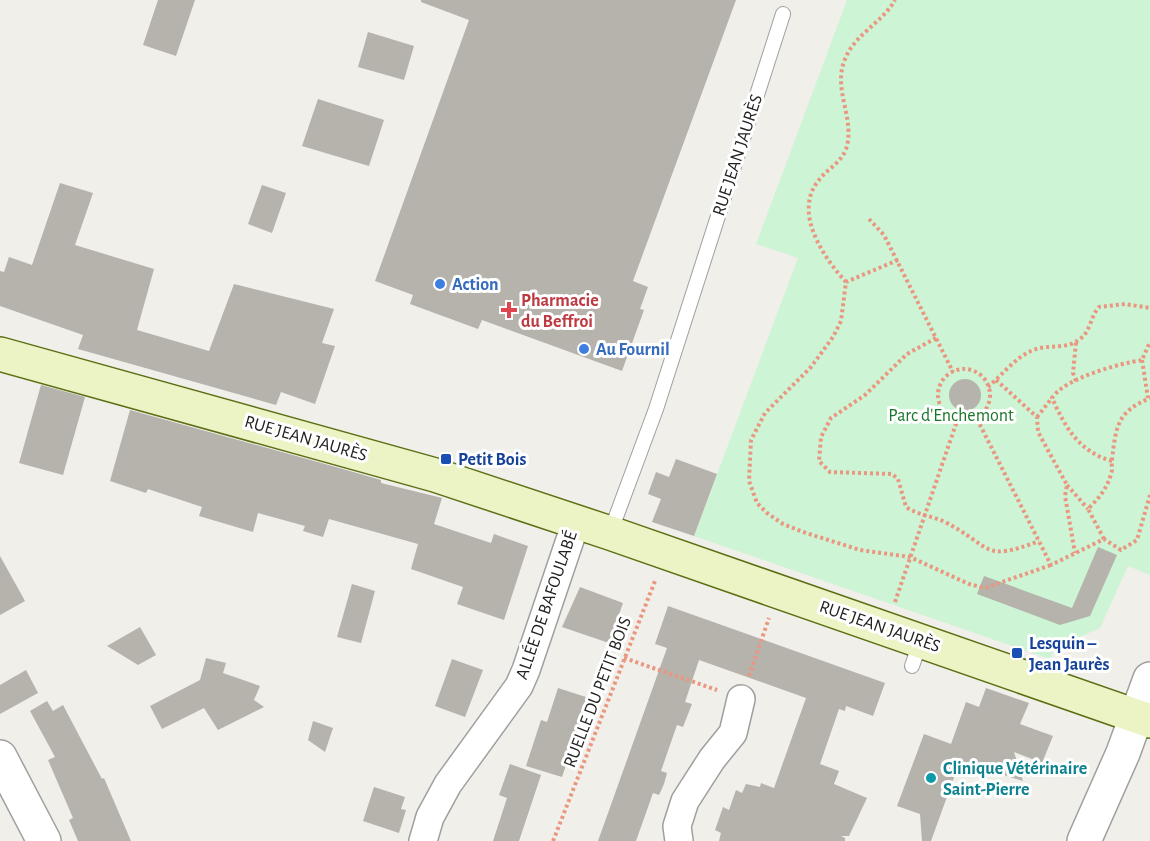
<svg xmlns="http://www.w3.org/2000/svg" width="1150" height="841" font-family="'Alegreya Sans',sans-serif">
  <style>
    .park { fill: #cdf4d4 }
    .building { fill: #b6b2ac }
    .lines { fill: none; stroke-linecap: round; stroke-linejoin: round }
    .service-casing { stroke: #9f9f9f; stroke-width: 16 }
    .minor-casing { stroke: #9f9f9f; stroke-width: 30 }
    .tertiary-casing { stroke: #9f9f9f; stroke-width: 36 }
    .secondary-casing { stroke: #5b6f13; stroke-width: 36 }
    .path { stroke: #ea9781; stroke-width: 4; stroke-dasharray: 3 3; stroke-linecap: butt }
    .service { stroke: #fff; stroke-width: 14 }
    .minor { stroke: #fff; stroke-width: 27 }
    .tertiary { stroke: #fff; stroke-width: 33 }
    .secondary { stroke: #ecf3c5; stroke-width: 33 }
    .shop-dot { fill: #3f7fe0; stroke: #fff; stroke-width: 2 }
    .health-dot { fill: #e0444e; stroke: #fff; stroke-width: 2 }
    .transit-dot { fill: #1a4fb4; stroke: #fff; stroke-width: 2 }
    .culture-dot { fill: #0f9aa8; stroke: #fff; stroke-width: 2 }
    .labels { text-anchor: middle; stroke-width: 6; stroke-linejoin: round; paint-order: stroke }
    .street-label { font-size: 18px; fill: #222; stroke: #fff }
    .shop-label { font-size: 18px; font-weight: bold; fill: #366cbe; stroke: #fff; text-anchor: start }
    .health-label { font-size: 18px; font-weight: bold; fill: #be3a42; stroke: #fff; text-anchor: start }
    .park-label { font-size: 18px; fill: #1a762b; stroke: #fff }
    .transit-label { font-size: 18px; font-weight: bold; fill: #164399; stroke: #fff; text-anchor: start }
    .culture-label { font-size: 18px; font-weight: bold; fill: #0d838f; stroke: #fff; text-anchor: start }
  </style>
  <rect width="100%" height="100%" fill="#f1efea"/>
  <!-- park -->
  <polygon class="park" points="847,0 1150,0 1150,575 1128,566 1100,628 1055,648 1050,659 694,536 798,258 756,244"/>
  <!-- building -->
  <g class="building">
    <polygon points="158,0 195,0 176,56 143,45"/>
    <polygon points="421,0 736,0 633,281 648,287 640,309 644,310 622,371 482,320 478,329 410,304 413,295 375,281 469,20 421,2"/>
    <polygon points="368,32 414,46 404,80 358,67"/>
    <polygon points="318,99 384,120 369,166 302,146"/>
    <polygon points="60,183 93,193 75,245 154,269 137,330 209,351 234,284 334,309 322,343 335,346 315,404 281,392 276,405 78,349 83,335 0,306 0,271 4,272 9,257 32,265"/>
    <polygon points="262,185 286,193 272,233 248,224"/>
    <circle cx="965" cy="395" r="16"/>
    <polygon points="41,385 85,397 63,475 19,463"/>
    <polygon points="130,410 343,469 381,480 381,483 442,498 434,524 491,543 494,534 528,546 504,620 457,604 463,587 411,569 418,544 329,519 323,537 303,531 305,526 258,513 253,532 199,516 202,507 148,489 146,493 110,481"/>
    <polygon points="676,459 717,474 694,536 652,522 661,499 648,494 656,472 669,477"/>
    <polygon points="1098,547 1117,555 1090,616 1060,625 977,594 984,576 1072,608"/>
    <polygon points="0,556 25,601 0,615"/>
    <polygon points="352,584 375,591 361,643 337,637"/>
    <polygon points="580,587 623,603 609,643 562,627"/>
    <polygon points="668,606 885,683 873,716 846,706 845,711 839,709 820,764 839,771 834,784 867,798 849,836 841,836 845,838 845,841 719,841 721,833 715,830 723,807 729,810 736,790 742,793 746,784 760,787 761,783 774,788 806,698 699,660 685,702 692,704 683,727 677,725 661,771 667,773 664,784 659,795 653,793 636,841 598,841 667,648 655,644"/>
    <polygon points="140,627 156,655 138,665 107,646"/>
    <polygon points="206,658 226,663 223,673 260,686 254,700 264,707 218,730 204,708 162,729 150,706 200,680"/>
    <polygon points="452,659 483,670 465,717 435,706"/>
    <polygon points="26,670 38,693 0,714 0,685"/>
    <polygon points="558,688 589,698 562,777 526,766 541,720 547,722"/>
    <polygon points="986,688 1029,703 1020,724 1053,736 1042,763 1014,752 1023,781 960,761 931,841 922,841 920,814 897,806 924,734 951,744 966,702 979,707"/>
    <polygon points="47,701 53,711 63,705 102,779 104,778 131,841 78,841 69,820 73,818 48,760 55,757 30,711"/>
    <polygon points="313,721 333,728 325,752 308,740"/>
    <polygon points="510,764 541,775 519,841 493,841 507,798 499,795"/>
    <polygon points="374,787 405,797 401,809 406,810 399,833 363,821"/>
  </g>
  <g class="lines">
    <defs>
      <g id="service">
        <polyline points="610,533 656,409 783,14"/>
        <polyline points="912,666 921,640"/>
      </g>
      <g id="minor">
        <polyline points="423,841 430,817 448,784 519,686 526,670 576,522"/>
        <polyline points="679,841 677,826 685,801 712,759 733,733 741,699"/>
      </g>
      <g id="tertiary">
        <polyline points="0,757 44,841"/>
        <polyline points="1084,841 1123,753 1150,679"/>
      </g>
      <polyline id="secondary" points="0,354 435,475 610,533 1150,721"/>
    </defs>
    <!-- service casing -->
    <use href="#service" class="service-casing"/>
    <!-- minor casing -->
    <use href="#minor" class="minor-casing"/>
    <!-- tertiary casing -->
    <use href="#tertiary" class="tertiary-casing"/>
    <!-- secondary casing -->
    <use href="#secondary" class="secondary-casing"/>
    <!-- path -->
    <g class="path">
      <polyline points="869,219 884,235 953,372"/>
      <polyline points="898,260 846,282 841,321 833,337 811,367 765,413 751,440 749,481 757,503 767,513 783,524 803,532 860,550 910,557 969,584 985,588 1051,565"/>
      <path d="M846,282C824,258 792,212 819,180C827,169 841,163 846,149C856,119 832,90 845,59C855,34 882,23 895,0"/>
      <path d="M936,338L907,354L865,395L831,418L821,437L819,461L830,472L892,474L898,479L906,507C918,515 932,516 945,522C993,547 982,563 1039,541"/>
      <polyline points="1142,360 1148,398"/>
      <circle cx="964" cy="395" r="26"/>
      <polyline points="996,380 1037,417 1038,432 1067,485 1065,496 1075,553"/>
      <polyline points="1076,381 1073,373 1076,342"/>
      <path d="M988,387C1001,376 1015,358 1031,351C1047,343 1065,351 1080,339C1091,331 1090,317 1099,307L1125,304L1150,308"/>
      <polyline points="1037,417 1052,398"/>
      <polyline points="977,419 1051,565 1104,539 1121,550 1137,540 1150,495"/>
      <path d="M1112,461C1079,452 1065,427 1052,398C1065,378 1118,364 1142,360L1150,342"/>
      <polyline points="1067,485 1088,509"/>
      <path d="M1104,539L1088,509C1098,499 1107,489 1111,474C1113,470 1111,465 1112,460C1116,426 1117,412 1150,398"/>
      <polyline points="895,602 957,421"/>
      <polyline points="624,658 717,690"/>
      <polyline points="749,676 769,618"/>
      <polyline points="553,841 655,581"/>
    </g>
    <!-- service -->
    <use href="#service" class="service"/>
    <!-- minor -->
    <use href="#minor" class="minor"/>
    <!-- tertiary -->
    <use href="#tertiary" class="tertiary"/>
    <!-- secondary -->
    <use href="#secondary" class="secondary"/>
  </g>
  <!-- markers -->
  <g class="shop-dot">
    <circle cx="440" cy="284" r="6"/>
    <circle cx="584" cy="349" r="6"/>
  </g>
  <path class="health-dot" d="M506 301h6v6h6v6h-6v6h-6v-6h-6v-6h6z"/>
  <g class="transit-dot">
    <rect x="440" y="453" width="12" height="12" rx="3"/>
    <rect x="1011" y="647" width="12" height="12" rx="3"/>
  </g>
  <circle class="culture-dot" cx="931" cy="778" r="6"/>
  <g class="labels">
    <!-- street labels -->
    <g class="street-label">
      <text transform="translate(737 155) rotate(-72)" y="6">RUE JEAN JAURÈS</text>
      <text transform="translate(306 438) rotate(16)" y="6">RUE JEAN JAURÈS</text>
      <text transform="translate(546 605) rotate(-71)" y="6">ALLÉE DE BAFOULABÉ</text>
      <text transform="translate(880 626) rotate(19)" y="6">RUE JEAN JAURÈS</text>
      <text transform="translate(597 692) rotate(-69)" y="6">RUELLE DU PETIT BOIS</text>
    </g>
    <!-- shop labels -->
    <g class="shop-label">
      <text x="452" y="290">Action</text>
      <text x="596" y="355">Au Fournil</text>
    </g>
    <!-- health labels -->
    <g class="health-label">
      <text x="521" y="306">Pharmacie<tspan x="521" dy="21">du Beffroi</tspan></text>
    </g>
    <!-- park labels -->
    <g class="park-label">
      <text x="951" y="421">Parc d'Enchemont</text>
    </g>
    <!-- transit labels -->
    <g class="transit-label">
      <text x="458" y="465">Petit Bois</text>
      <text x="1029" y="649">Lesquin –<tspan x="1029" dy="21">Jean Jaurès</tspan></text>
    </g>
    <!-- culture labels -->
    <g class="culture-label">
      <text x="943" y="774">Clinique Vétérinaire<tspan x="943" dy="21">Saint-Pierre</tspan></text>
    </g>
  </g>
</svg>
